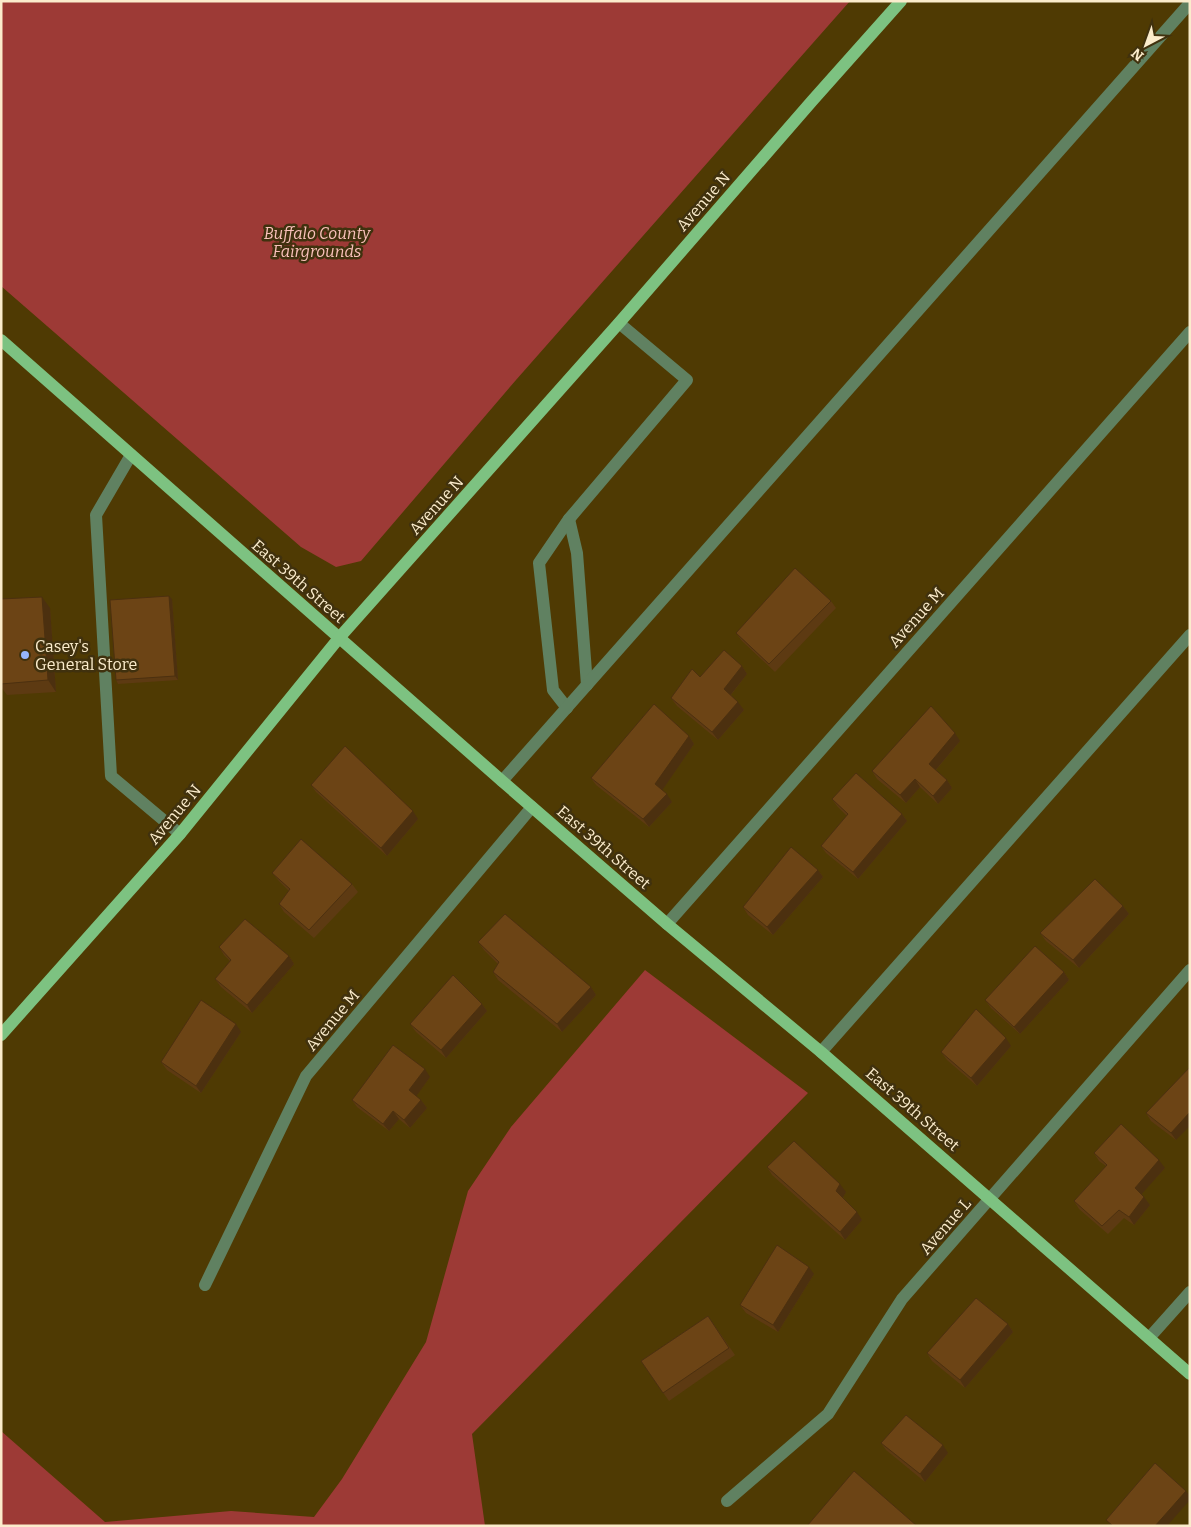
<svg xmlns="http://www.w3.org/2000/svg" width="1191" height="1527" font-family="Bitter,serif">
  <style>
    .green { fill: #9d3a36 }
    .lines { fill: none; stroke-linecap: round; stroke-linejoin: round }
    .minor { stroke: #608161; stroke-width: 12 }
    .major { stroke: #7dc281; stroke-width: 12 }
    .wall { fill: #5d3a12 }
    .shaded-wall { fill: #4c300f }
    .building { fill: #6c4415; stroke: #4c300f }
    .poi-dot { fill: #96b6fd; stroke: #40310e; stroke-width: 2 }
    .labels { text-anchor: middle; stroke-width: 5; stroke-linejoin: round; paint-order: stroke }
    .street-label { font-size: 16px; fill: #fbeccc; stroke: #40310e }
    .park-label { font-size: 16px; font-style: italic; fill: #fac1bb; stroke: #40310e }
    .poi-label { font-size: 16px; fill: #fbeccc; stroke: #40310e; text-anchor: start }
  </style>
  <rect width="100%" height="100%" fill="#4f3a03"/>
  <!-- green -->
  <g class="green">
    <polygon points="1,1 850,1 516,380 361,561 336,567 301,547 1,286"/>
    <polygon points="645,970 808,1093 472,1434 485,1526 1,1526 1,1431 105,1522 231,1511 314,1517 342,1479 426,1342 468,1191 511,1127"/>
  </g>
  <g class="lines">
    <!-- minor -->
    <g class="minor">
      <polyline points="131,455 96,515 111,776 180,834"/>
      <polyline points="569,519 577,553 587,685"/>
      <polyline points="567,708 553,690 539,563 569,519 687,380 619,323"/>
      <polyline points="502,781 1190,3"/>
      <polyline points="667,924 1190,332"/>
      <polyline points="821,1052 1190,635"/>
      <polyline points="205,1285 306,1076 532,807"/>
      <polyline points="1149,1338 1190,1292"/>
      <polyline points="727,1501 828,1414 902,1299 1190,970"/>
    </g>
    <!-- major -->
    <g class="major">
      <polyline points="1,340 502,781 667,924 821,1052 1190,1374"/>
      <polyline points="1,1035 180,834 339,638 619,323 812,101 901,1"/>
    </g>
  </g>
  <!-- wall -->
  <g class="wall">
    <polygon points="1,599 50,608 56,692 7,695 1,687"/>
    <polygon points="172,599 178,680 118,684 116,680"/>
    <polygon points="831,601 836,608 775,672 742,641 736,633"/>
    <polygon points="742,666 747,674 731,695 744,710 718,740 677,706 671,698 700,677"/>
    <polygon points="689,736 694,744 662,790 672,802 649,827 596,785 591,778"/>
    <polygon points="960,741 936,770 947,780 952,788 938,804 920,787 906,803 877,779 872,771"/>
    <polygon points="311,785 418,819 387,856 316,792"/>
    <polygon points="832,799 902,814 907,821 858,879 826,853 821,846 847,816 837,806"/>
    <polygon points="818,870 823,877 773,935 748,915 743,907"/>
    <polygon points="272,873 352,884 358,892 314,938 284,912 279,904 289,891 278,880"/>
    <polygon points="1123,906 1129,914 1079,968 1046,941 1040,933"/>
    <polygon points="478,942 591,987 596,995 562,1032 498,980 493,972 498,964 484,950"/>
    <polygon points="219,947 289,956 294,964 252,1013 221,987 215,979 230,961 224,955"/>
    <polygon points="1064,972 1069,980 1020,1034 991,1008 985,1000"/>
    <polygon points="482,1004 487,1011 446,1058 416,1032 410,1024"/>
    <polygon points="241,1032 201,1093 167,1070 161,1062"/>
    <polygon points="1011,1046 977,1086 947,1060 941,1052"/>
    <polygon points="1190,1067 1176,1140 1151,1121 1146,1113"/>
    <polygon points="430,1077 416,1096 421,1100 427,1108 410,1128 399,1119 389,1131 357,1107 352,1100"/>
    <polygon points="1094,1153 1165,1168 1141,1194 1150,1205 1134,1225 1124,1218 1108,1234 1079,1209 1074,1201 1106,1166 1099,1161"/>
    <polygon points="767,1167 846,1192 843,1197 862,1220 845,1240 772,1175"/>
    <polygon points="814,1274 778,1332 746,1313 740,1305"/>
    <polygon points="708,1316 735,1355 669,1401 641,1361"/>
    <polygon points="1008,1324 1013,1332 965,1388 932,1361 927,1353"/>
    <polygon points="881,1443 948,1453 925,1482 886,1450"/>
  </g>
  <!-- shaded-wall -->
  <g class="shaded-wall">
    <polygon points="169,596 172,599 178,680 175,676"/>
    <polygon points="42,597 50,608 56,692 48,680"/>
    <polygon points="742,666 747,674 729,697 724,689"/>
    <polygon points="738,702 744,710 718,740 712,732"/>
    <polygon points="955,733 960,741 934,772 929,764"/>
    <polygon points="689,736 694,744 661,792 655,784"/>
    <polygon points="915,779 920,787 906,803 900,795"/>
    <polygon points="947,780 952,788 938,804 933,796"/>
    <polygon points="667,794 672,802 649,827 643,819"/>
    <polygon points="413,811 418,819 387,856 381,848"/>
    <polygon points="902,814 907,821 858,879 853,872"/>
    <polygon points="818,870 823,877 773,935 767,927"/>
    <polygon points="1123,906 1129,914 1079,968 1073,960"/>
    <polygon points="289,956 294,964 252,1013 247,1005"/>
    <polygon points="1064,972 1069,980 1020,1034 1014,1027"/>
    <polygon points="591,987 596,995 562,1032 557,1024"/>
    <polygon points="482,1004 487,1011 446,1058 441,1050"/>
    <polygon points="236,1024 241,1032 201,1093 196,1086"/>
    <polygon points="1006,1038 1011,1046 977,1086 971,1078"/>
    <polygon points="425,1069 430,1077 415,1098 409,1090"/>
    <polygon points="421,1100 427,1108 410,1128 404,1120"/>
    <polygon points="393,1111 399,1119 389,1131 383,1124"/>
    <polygon points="1190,1112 1190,1126 1176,1140 1171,1133"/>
    <polygon points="1159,1160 1165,1168 1140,1196 1135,1188"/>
    <polygon points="840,1184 846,1192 842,1199 836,1191"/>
    <polygon points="1144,1197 1150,1205 1134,1225 1129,1217"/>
    <polygon points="857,1212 862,1220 845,1240 840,1232"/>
    <polygon points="809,1267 814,1274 778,1332 773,1325"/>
    <polygon points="1008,1324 1013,1332 965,1388 960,1380"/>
    <polygon points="943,1445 948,1453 925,1482 920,1474"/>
    <polygon points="1186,1491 1190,1496 1190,1500 1167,1526 1155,1526"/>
  </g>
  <!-- building -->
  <g class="building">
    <polygon points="795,568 831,601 769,664 736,633"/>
    <polygon points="169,596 175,676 116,680 110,600"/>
    <polygon points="42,597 48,680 1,684 1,599"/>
    <polygon points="724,650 742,666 724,689 738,702 712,732 671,698 692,669 700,677"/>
    <polygon points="654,704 689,736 655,784 667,794 643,819 591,778"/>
    <polygon points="931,706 955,733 929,764 947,780 933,796 915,779 900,795 872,771"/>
    <polygon points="345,746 413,811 381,848 311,785"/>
    <polygon points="856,773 902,814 853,872 821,846 848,814 832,799"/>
    <polygon points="301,839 352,884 309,930 279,904 290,889 272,873"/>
    <polygon points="791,847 818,870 767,927 743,907"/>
    <polygon points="1095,879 1123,906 1073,960 1040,933"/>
    <polygon points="505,914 591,987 557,1024 493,972 499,962 478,942"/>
    <polygon points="245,919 289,956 247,1005 215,979 231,960 219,947"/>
    <polygon points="1035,946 1064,972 1014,1027 985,1000"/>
    <polygon points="453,975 482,1004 441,1050 410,1024"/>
    <polygon points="201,1000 236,1024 196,1086 161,1062"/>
    <polygon points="976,1009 1006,1038 971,1078 941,1052"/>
    <polygon points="393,1045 425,1069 409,1090 421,1100 404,1120 393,1111 383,1124 352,1100"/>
    <polygon points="1190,1067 1190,1112 1171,1133 1146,1113"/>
    <polygon points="1121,1124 1159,1160 1135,1188 1144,1197 1129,1217 1119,1210 1102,1226 1074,1201 1107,1165 1094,1153"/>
    <polygon points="794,1141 840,1184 836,1191 857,1212 840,1232 767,1167"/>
    <polygon points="777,1245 809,1267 773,1325 740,1305"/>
    <polygon points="976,1298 1008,1324 960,1380 927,1353"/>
    <polygon points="708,1316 729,1348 663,1393 641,1361"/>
    <polygon points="906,1415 943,1445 920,1474 881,1443"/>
    <polygon points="1155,1463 1186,1491 1155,1526 1113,1526 1106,1520"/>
    <polygon points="854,1471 917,1526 807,1526"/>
  </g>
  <!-- markers -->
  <circle class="poi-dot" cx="25" cy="655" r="5"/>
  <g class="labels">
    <!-- street labels -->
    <g class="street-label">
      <text transform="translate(703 201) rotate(-49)" y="6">Avenue N</text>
      <text transform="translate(436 505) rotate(-48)" y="6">Avenue N</text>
      <text transform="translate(299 581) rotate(41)" y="6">East 39th Street</text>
      <text transform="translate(916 617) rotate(-48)" y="6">Avenue M</text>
      <text transform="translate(174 814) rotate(-50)" y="6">Avenue N</text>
      <text transform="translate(604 847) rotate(41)" y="6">East 39th Street</text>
      <text transform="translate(332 1020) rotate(-50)" y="6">Avenue M</text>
      <text transform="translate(913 1109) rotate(41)" y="6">East 39th Street</text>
      <text transform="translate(945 1226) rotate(-49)" y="6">Avenue L</text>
    </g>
    <!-- park labels -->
    <g class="park-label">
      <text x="317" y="239">Buffalo County<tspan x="317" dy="18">Fairgrounds</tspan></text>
    </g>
    <!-- poi labels -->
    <g class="poi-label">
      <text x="35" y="652">Casey's<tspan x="35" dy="18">General Store</tspan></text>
    </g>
  </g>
  <!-- border -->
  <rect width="1191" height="1527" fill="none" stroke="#fbeccc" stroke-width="5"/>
  <!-- north arrow -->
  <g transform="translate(1146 45) rotate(221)" stroke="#40310e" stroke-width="4" paint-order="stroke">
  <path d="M0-4L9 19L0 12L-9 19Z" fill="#fbeccc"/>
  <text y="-8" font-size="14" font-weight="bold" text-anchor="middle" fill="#fbeccc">N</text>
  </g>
</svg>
